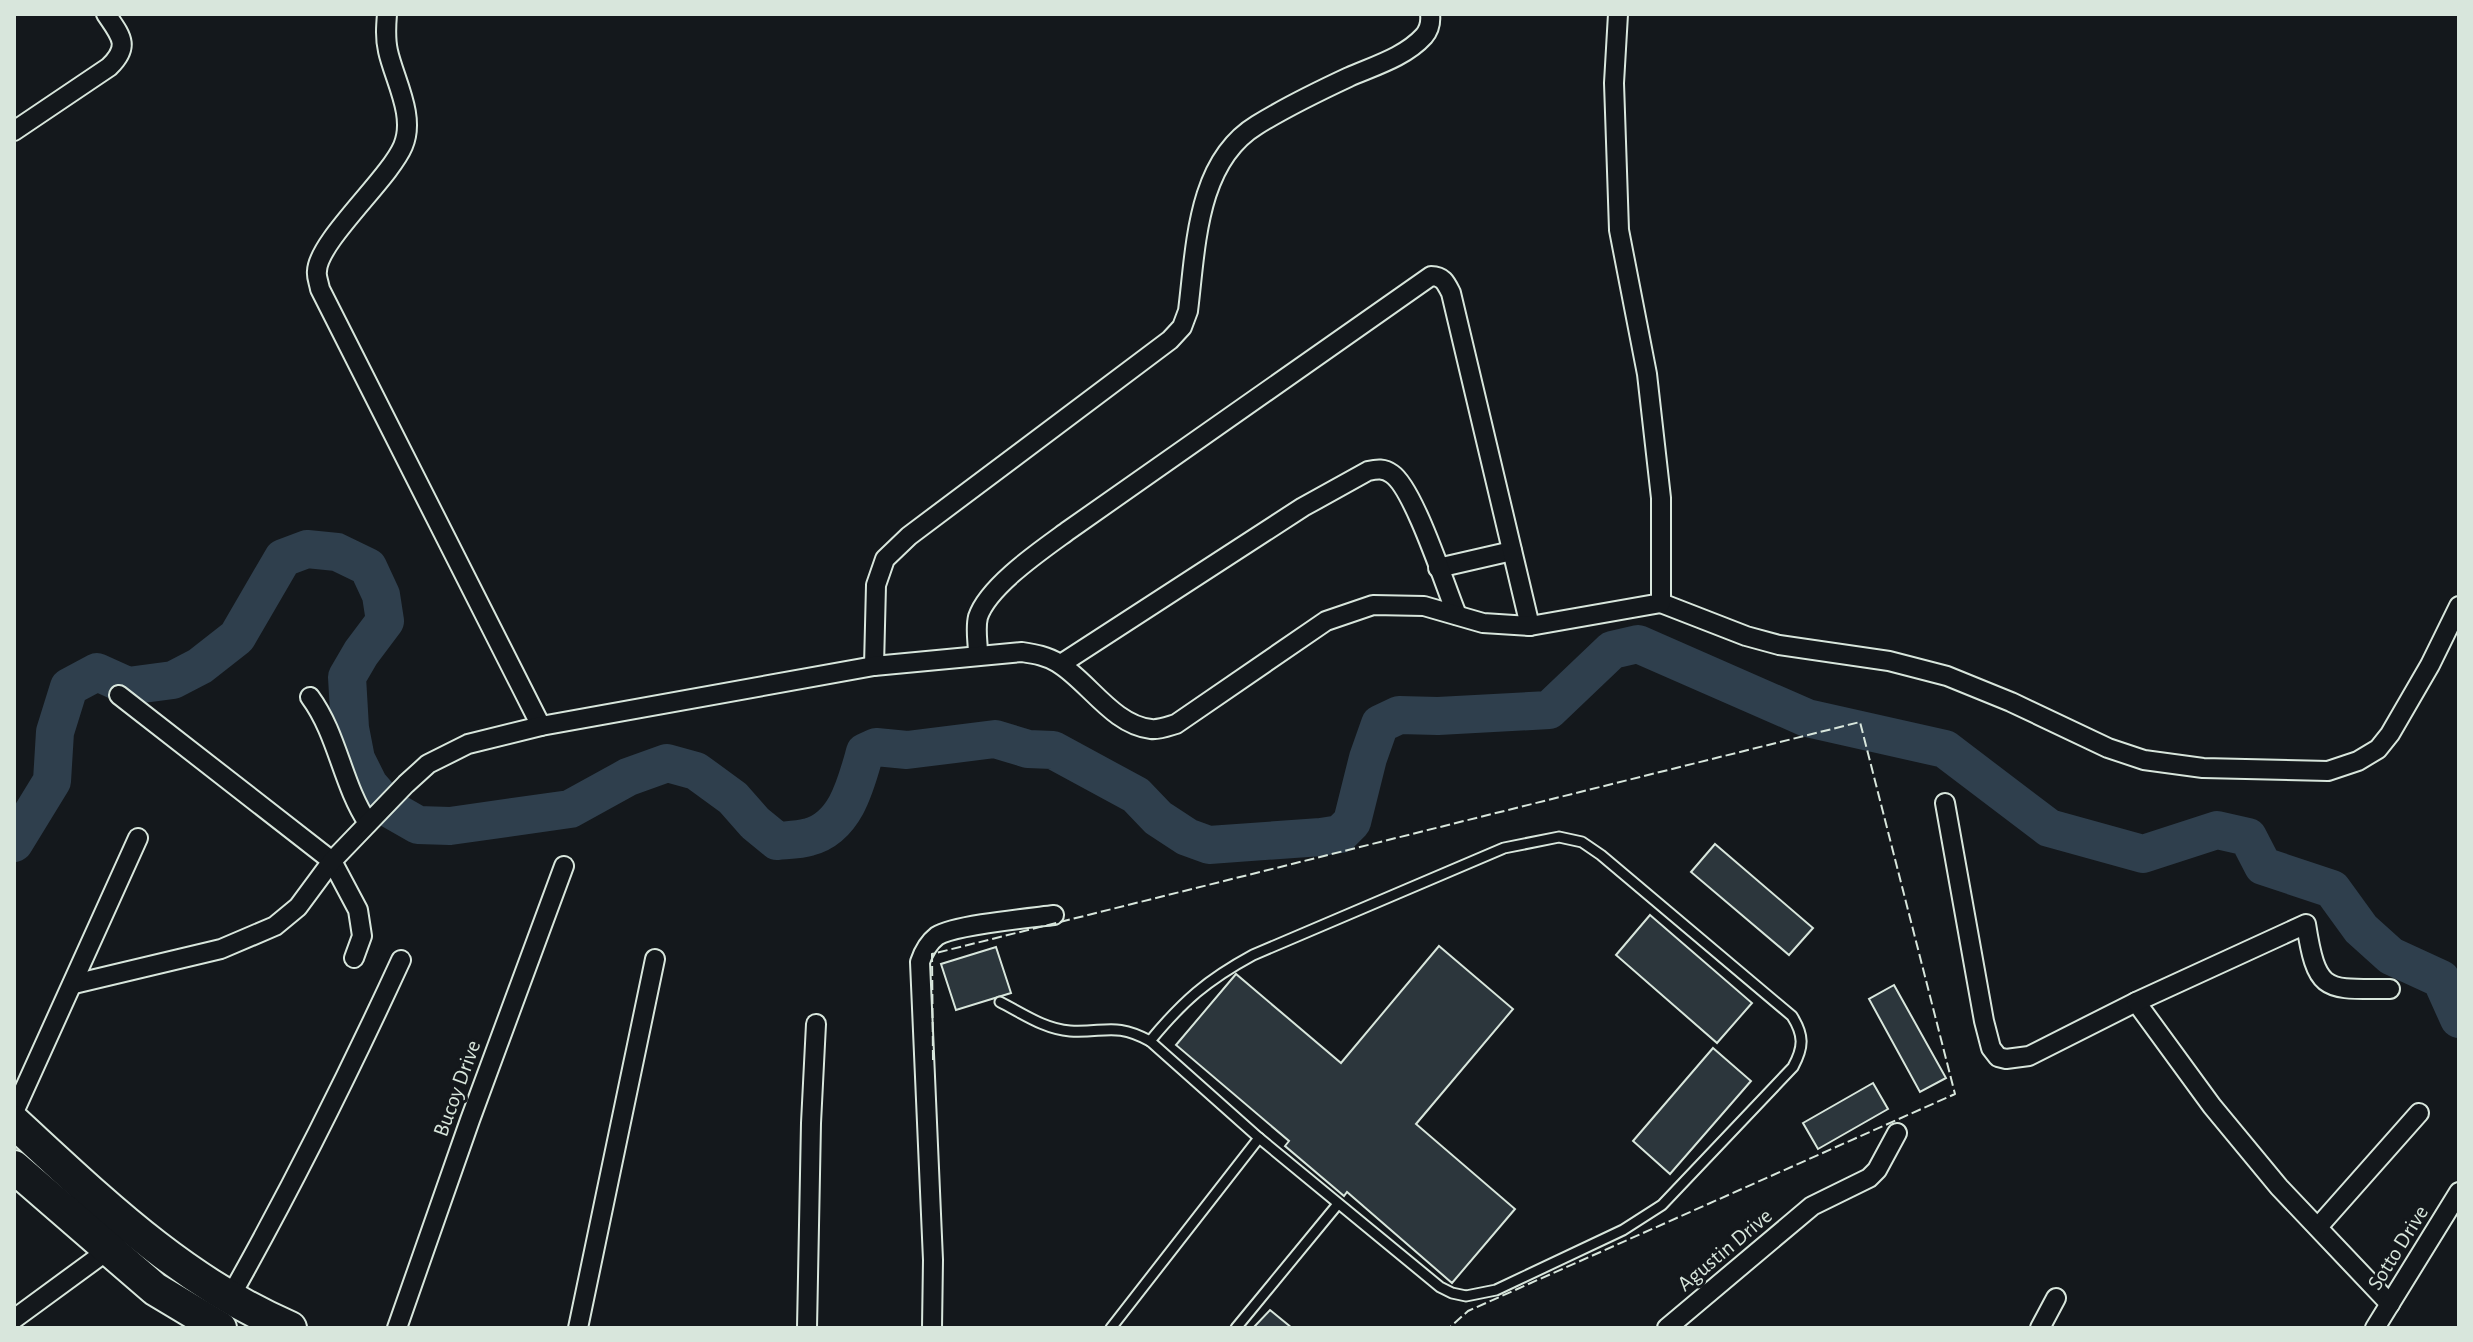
<svg xmlns="http://www.w3.org/2000/svg" width="2473" height="1342" font-family="'Alegreya Sans',sans-serif">
  <style>
    .lines { fill: none; stroke-linecap: round; stroke-linejoin: round }
    .river { stroke: #2f3f4d; stroke-width: 38 }
    .building { fill: #2c363c; stroke: #d8e6dc; stroke-width: 2 }
    .service-casing { stroke: #d8e6dc; stroke-width: 13 }
    .minor-casing { stroke: #d8e6dc; stroke-width: 22 }
    .trunk-casing { stroke: #d8e6dc; stroke-width: 36 }
    .service { stroke: #14181c; stroke-width: 9 }
    .minor { stroke: #14181c; stroke-width: 18 }
    .trunk { stroke: #14181c; stroke-width: 32 }
    .fence { stroke: #d8e6dc; stroke-width: 2; stroke-dasharray: 10 4; stroke-linecap: butt }
    .labels { text-anchor: middle; stroke-width: 6; stroke-linejoin: round; paint-order: stroke }
    .street-label { font-size: 22px; fill: #d8e6dc; stroke: #14181c }
  </style>
  <rect width="100%" height="100%" fill="#14181c"/>
  <g class="lines">
    <!-- river -->
    <path class="river" d="M14,843L52,781L55,732L69,687L97,672L128,686L173,680L200,666L237,637L283,558L307,549L337,552L368,567L381,595L385,621L361,653L347,677L350,728L356,759L369,785L390,809L418,825L450,826L570,809L628,777L667,763L696,771L733,798L755,823L777,841C787,840 799,840 809,837C846,827 856,784 865,752L876,747L907,750L995,739L1028,749L1053,750L1136,795L1158,818L1187,837L1209,845L1321,837L1340,834L1352,822L1368,758L1380,724L1399,715L1438,716L1549,710L1612,650L1638,644L1807,718L1945,749L2049,828L2143,854L2217,830L2248,837L2263,866L2332,889L2361,929L2391,956L2441,979L2459,1019"/>
  </g>
  <!-- building -->
  <g class="building">
    <polygon points="1715,844 1813,928 1789,955 1691,872"/>
    <polygon points="1650,915 1752,1003 1717,1043 1616,955"/>
    <polygon points="1439,946 1513,1009 1416,1124 1515,1209 1452,1283 1347,1192 1344,1196 1285,1146 1289,1141 1176,1045 1236,974 1341,1063"/>
    <polygon points="996,947 1011,993 956,1010 941,964"/>
    <polygon points="1894,985 1946,1078 1920,1092 1869,999"/>
    <polygon points="1713,1048 1751,1081 1670,1174 1633,1141"/>
    <polygon points="1873,1083 1888,1109 1818,1149 1803,1123"/>
    <polygon points="1270,1310 1292,1328 1253,1328"/>
  </g>
  <g class="lines">
    <defs>
      <g id="service">
        <path d="M1559,837L1582,842L1601,855L1792,1016C1804,1035 1804,1047 1793,1067L1662,1205L1623,1230L1496,1290L1466,1296L1452,1293L1440,1287L1259,1138L1150,1041C1183,1001 1207,980 1253,955L1504,848Z"/>
        <path d="M1000,1002C1022,1013 1044,1029 1070,1031C1105,1033 1115,1022 1150,1041"/>
        <polyline points="1111,1328 1259,1138"/>
        <polyline points="1236,1328 1338,1204"/>
      </g>
      <g id="minor">
        <path d="M387,14C386,26 385,38 388,51C394,79 416,116 403,146C389,179 318,241 317,271C316,276 319,283 320,289L541,726"/>
        <path d="M14,131L109,67C131,46 121,36 106,14"/>
        <polyline points="1438,568 1512,551"/>
        <polyline points="1661,603 1746,636 1779,645 1889,661 1947,676 2011,702 2108,748 2144,760 2203,768 2328,771 2358,761 2378,749 2390,734 2430,665 2459,606"/>
        <path d="M978,654C978,642 975,629 978,617C988,586 1043,549 1069,530L1431,276C1443,276 1446,283 1451,293L1530,626"/>
        <path d="M1061,664L1303,507L1368,471C1377,469 1384,468 1392,474C1414,489 1445,586 1457,615"/>
        <path d="M874,666L876,585L885,559L909,536L1170,340L1182,327L1188,311C1196,248 1196,162 1257,125C1286,107 1319,91 1349,77C1374,66 1405,57 1424,36C1429,30 1431,22 1430,14"/>
        <polyline points="119,695 332,861 358,910 362,936 354,958"/>
        <path d="M310,697C338,735 342,784 368,823"/>
        <polyline points="1945,803 1984,1021 1991,1048 1998,1057 2006,1059 2029,1056 2136,1002 2212,1106 2279,1187 2390,1304"/>
        <path d="M74,984L221,949L275,926L298,907L332,861L406,784L428,764L468,744L541,726L874,666L1022,652C1035,654 1047,656 1058,663C1088,681 1113,725 1151,729C1159,730 1169,726 1176,724L1326,621L1373,605L1424,606L1483,623L1530,626L1661,603V498L1647,374L1619,230L1614,83L1618,14"/>
        <path d="M2136,1002L2306,924C2317,994 2325,989 2390,989"/>
        <polyline points="14,1112 138,838"/>
        <polyline points="2318,1227 2419,1113"/>
        <path d="M229,1299C291,1189 348,1075 401,960"/>
        <polyline points="14,1319 115,1245"/>
        <polyline points="397,1328 470,1120 564,866"/>
        <polyline points="578,1328 655,959"/>
        <polyline points="807,1328 811,1123 816,1024"/>
        <path d="M932,1328L933,1260L920,962C923,953 928,943 937,936C954,925 1030,918 1054,915"/>
        <polyline points="1667,1328 1812,1206 1869,1178 1877,1170 1897,1133"/>
        <polyline points="2040,1328 2056,1298"/>
        <polyline points="2375,1328 2459,1192"/>
      </g>
      <g id="trunk">
        <path d="M14,1122C100,1201 181,1281 290,1328"/>
        <polyline points="14,1167 155,1289 220,1328"/>
      </g>
    </defs>
    <!-- service casing -->
    <use href="#service" class="service-casing"/>
    <!-- minor casing -->
    <use href="#minor" class="minor-casing"/>
    <!-- trunk casing -->
    <use href="#trunk" class="trunk-casing"/>
    <!-- service -->
    <use href="#service" class="service"/>
    <!-- minor -->
    <use href="#minor" class="minor"/>
    <!-- trunk -->
    <use href="#trunk" class="trunk"/>
    <!-- fence -->
    <polyline class="fence" points="933,1060 932,954 1860,722 1955,1094 1468,1311 1449,1328"/>
  </g>
  <g class="labels">
    <!-- street labels -->
    <g class="street-label">
      <text transform="translate(456 1088) rotate(-70)" y="8">Bucoy Drive</text>
      <text transform="translate(2397 1247) rotate(-58)" y="8">Sotto Drive</text>
      <text transform="translate(1724 1249) rotate(-40)" y="8">Agustin Drive</text>
    </g>
  </g>
  <!-- border -->
  <rect width="2473" height="1342" fill="none" stroke="#d8e6dc" stroke-width="32"/>
</svg>
